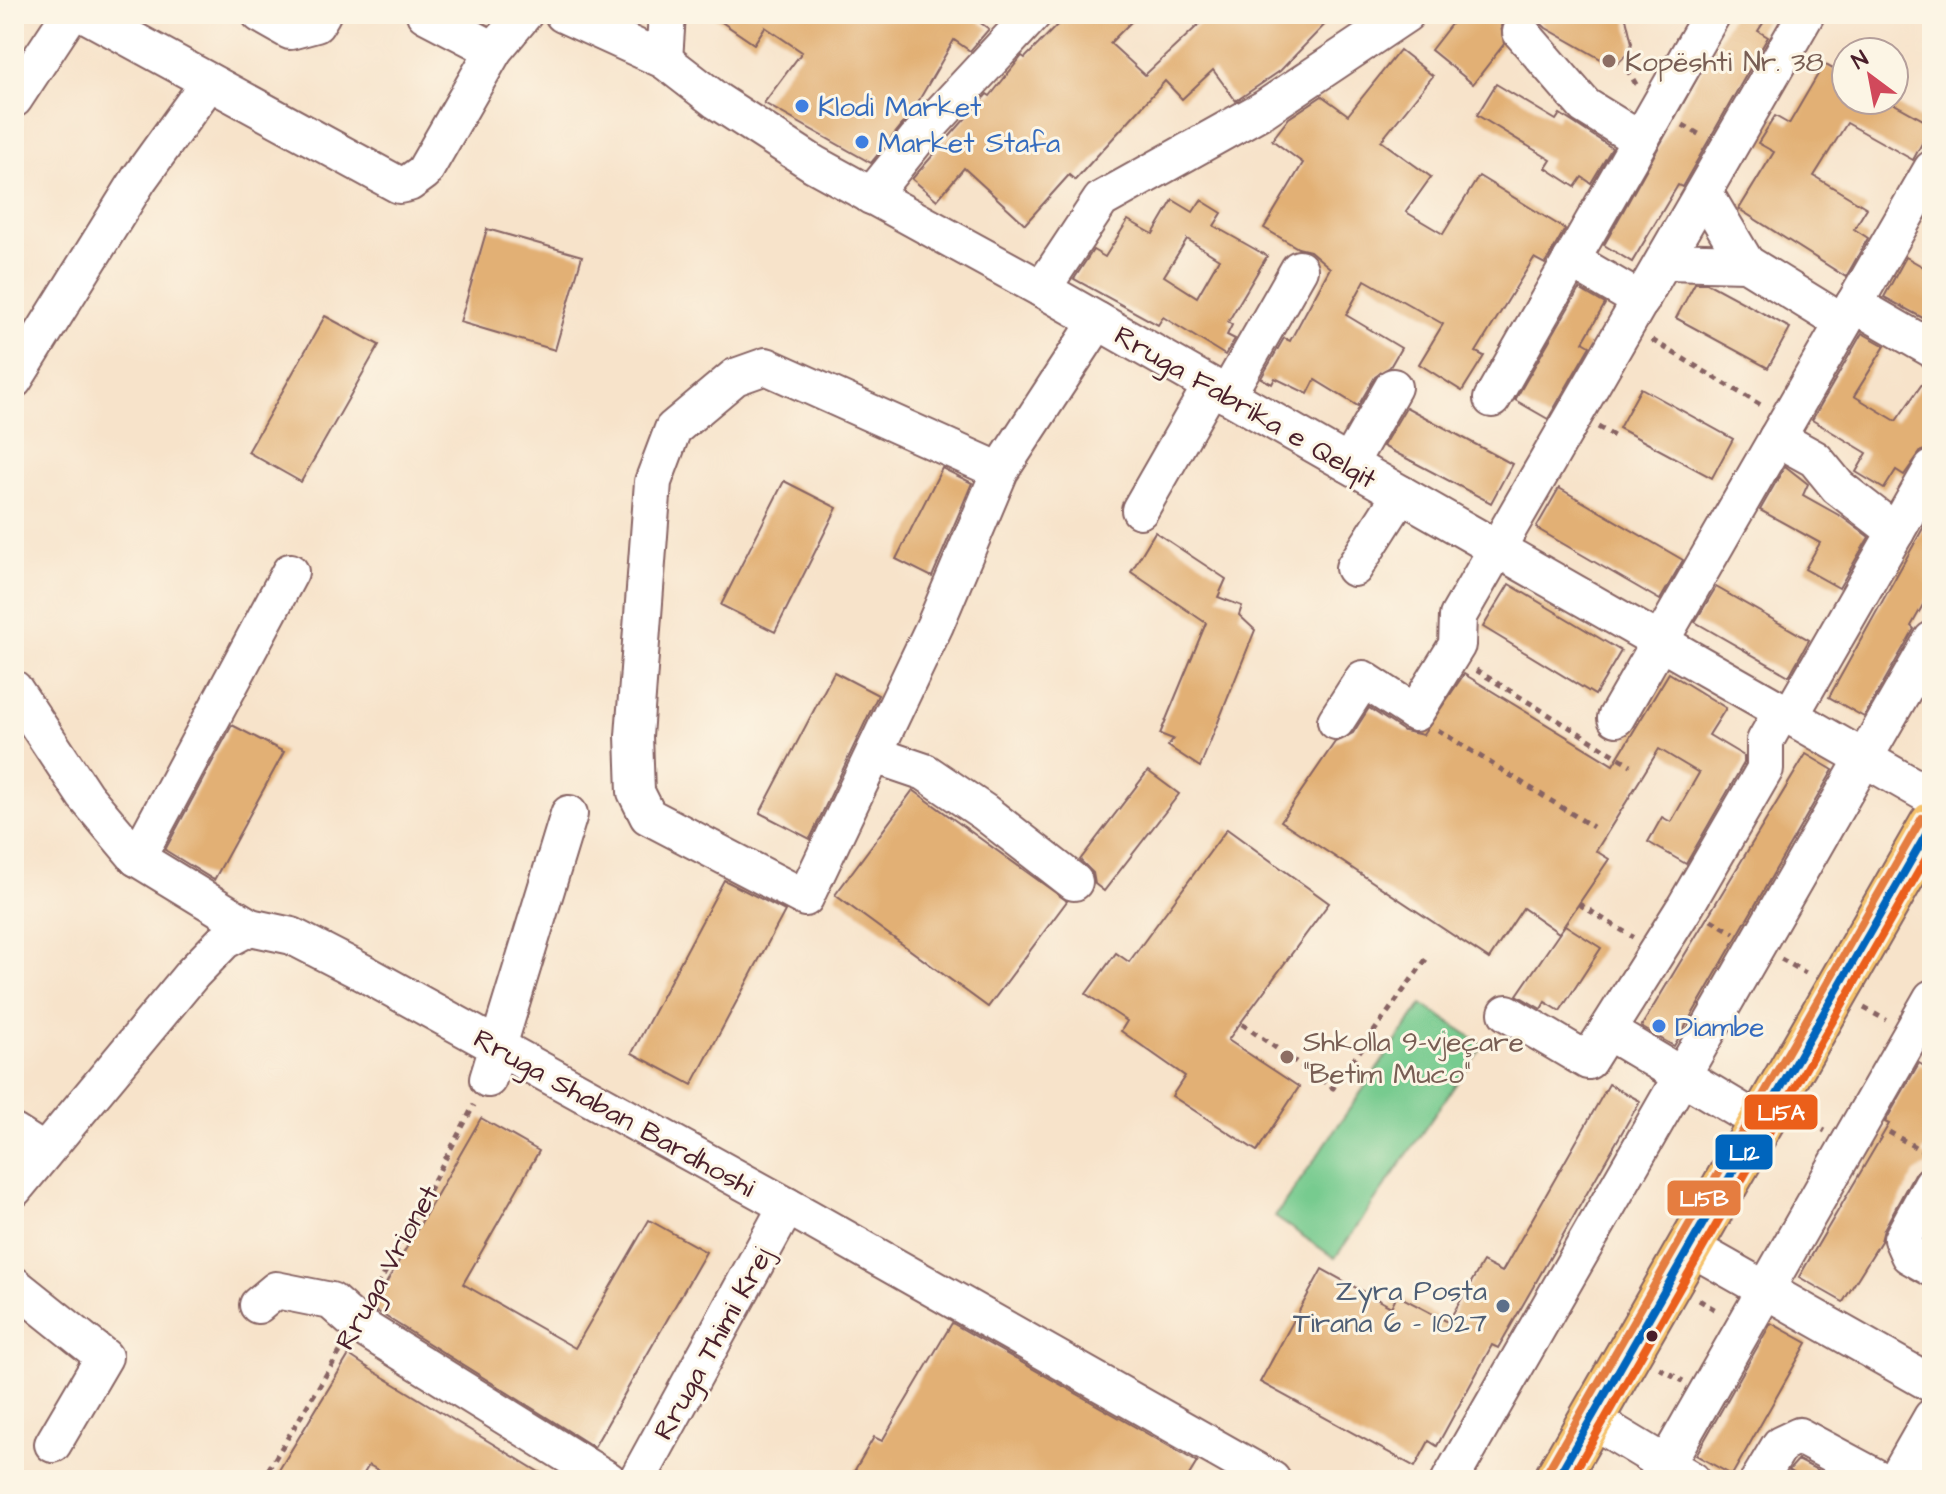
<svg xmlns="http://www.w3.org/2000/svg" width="1946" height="1494" font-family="'Architects Daughter',sans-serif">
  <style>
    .green { fill: #77cb8f; stroke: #60755d; stroke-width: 2 }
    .building { fill: #e2b075; fill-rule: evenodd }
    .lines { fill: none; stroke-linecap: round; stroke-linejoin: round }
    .minor-casing { stroke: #876463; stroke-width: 40 }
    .major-casing { stroke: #876463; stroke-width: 48 }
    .path { stroke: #876463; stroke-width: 5; stroke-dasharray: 6 6; stroke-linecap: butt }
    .minor { stroke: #fff; stroke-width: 36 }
    .major { stroke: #f5c16b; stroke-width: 44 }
    .bus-1-casing { stroke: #fcf5e5; stroke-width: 14 }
    .bus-2-casing { stroke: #fcf5e5; stroke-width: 14 }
    .bus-3-casing { stroke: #fcf5e5; stroke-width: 14 }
    .bus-1 { stroke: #0065bd; stroke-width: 8 }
    .bus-2 { stroke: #eb5f1a; stroke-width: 8 }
    .bus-3 { stroke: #e57d40; stroke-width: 8 }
    .education-dot { fill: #8d6e63; stroke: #fcf5e5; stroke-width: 3 }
    .shop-dot { fill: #3f7fe0; stroke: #fcf5e5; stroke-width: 3 }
    .service-dot { fill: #5c6f8a; stroke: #fcf5e5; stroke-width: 3 }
    .bus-dot { fill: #4a1f2b; stroke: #fcf5e5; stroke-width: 3 }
    .labels { text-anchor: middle; stroke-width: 6; stroke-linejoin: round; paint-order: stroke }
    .education-label { font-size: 28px; fill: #785e54; stroke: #fcf5e5; text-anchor: start }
    .shop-label { font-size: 28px; fill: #366cbe; stroke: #fcf5e5; text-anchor: start }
    .street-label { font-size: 28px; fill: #4a1f2b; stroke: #fcf5e5 }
    .service-label { font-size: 28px; fill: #4e5e75; stroke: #fcf5e5; text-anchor: end }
    .line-badge { stroke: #fcf5e5; stroke-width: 3 }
    .badge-label { font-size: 22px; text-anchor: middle; font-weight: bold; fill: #fff }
  </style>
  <rect width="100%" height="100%" fill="#fcf5e5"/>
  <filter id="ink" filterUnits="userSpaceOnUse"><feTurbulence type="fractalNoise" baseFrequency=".0125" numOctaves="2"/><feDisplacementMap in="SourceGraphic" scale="16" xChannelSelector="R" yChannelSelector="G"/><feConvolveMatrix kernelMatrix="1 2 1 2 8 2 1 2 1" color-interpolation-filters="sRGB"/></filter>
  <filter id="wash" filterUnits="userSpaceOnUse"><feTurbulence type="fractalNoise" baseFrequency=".006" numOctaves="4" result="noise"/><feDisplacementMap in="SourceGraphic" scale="32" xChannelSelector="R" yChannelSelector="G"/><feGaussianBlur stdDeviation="1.8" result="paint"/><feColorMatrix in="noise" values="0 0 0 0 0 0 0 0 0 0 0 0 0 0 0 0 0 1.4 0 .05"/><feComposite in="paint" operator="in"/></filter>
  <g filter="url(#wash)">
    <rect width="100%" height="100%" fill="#f7e3ca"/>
    <!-- green -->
    <polygon class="green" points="1422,1004 1483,1045 1335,1258 1275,1217"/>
    <g id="blocks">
      <!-- building -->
      <g class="building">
        <polygon points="710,14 968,14 989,29 970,51 954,40 911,114 871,163 764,103 802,52 765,27 754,44"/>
        <polygon points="1068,14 1139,14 1110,43 1145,75 1210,14 1261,14 1270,23 1279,14 1335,14 1280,71 1236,101 1213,70 1182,99 1165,81 1075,180 1069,175 1025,224 964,168 937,200 912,179 987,94 990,96 1022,56 1025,58"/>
        <polygon points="1459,14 1511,14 1501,26 1504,44 1473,84 1431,50"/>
        <polygon points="1531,14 1625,14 1632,43 1629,52 1618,63 1608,63 1546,28"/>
        <polygon points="1733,14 1754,14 1765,20 1758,31 1768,37 1682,187 1678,185 1632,262 1604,245"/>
        <polygon points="1400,50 1433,76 1381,141 1431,177 1406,212 1443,234 1479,176 1565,229 1545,264 1534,258 1476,352 1484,356 1462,391 1419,364 1443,324 1365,280 1346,315 1401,348 1390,367 1375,377 1358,406 1315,380 1308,394 1275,378 1272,384 1261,378 1284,338 1290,341 1330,268 1310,251 1298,248 1264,228 1303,163 1272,140 1289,118 1322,96 1348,115"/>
        <polygon points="1824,64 1846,76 1846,100 1887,100 1932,125 1913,160 1847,123 1814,176 1867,208 1854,229 1868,238 1846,277 1739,209 1774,152 1758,143 1775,116 1789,124"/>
        <polygon points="1496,84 1556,120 1560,114 1612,148 1591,183 1582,177 1575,187 1546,168 1551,160 1477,115"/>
        <path d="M1173,200L1193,212L1201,200L1222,213L1214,226L1267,256L1228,322L1232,325L1227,335L1235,339L1225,355L1163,317L1158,325L1074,279L1093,250L1105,257L1128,220L1153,234ZM1187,239L1219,259L1197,297L1164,276Z"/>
        <polygon points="487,229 582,256 555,350 460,322"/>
        <polygon points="1906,257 1932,272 1932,323 1884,297"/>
        <polygon points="1695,283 1707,283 1790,328 1768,368 1676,318"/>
        <polygon points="1579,289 1605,304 1583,342 1590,346 1548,419 1515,400"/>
        <polygon points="325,316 379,345 301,482 248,452"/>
        <polygon points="1862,333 1885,346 1854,396 1896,421 1932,370 1932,448 1921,451 1904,475 1896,470 1884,489 1856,472 1867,453 1812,420"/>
        <polygon points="1641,388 1733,439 1712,478 1619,428"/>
        <polygon points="1406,407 1512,464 1491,503 1383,446"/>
        <polygon points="1785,466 1808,484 1803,495 1842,517 1869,537 1839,588 1805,569 1820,543 1760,510"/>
        <polygon points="942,468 972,483 932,577 896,559"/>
        <polygon points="784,481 837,508 775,632 721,605"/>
        <polygon points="1559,488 1683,560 1660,600 1536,528"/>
        <polygon points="1932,512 1932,589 1911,626 1914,629 1864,717 1829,697"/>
        <polygon points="1155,532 1226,579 1218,597 1242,606 1239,615 1255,630 1200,767 1168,746 1173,739 1160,734 1206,623 1131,572"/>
        <polygon points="1509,584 1621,651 1595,695 1483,627"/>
        <polygon points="1716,587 1809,640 1789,676 1695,622"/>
        <polygon points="834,672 878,695 810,839 760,813"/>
        <polygon points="1669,673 1726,708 1709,735 1744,756 1744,763 1686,864 1648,842 1662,817 1671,822 1699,773 1659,749 1596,851 1609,859 1559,933 1523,908 1489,959 1281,821 1335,742 1353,733 1369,708 1404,731 1423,735 1464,674 1613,765"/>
        <polygon points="232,725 284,752 214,880 165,850"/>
        <polygon points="1806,754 1833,770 1674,1046 1641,1027"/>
        <polygon points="1148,771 1179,794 1104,891 1095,884 1093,873 1080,860"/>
        <polygon points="913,790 1067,901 988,1007 835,895"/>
        <polygon points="1227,829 1329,903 1228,1040 1299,1087 1257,1151 1172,1096 1185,1076 1121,1031 1127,1021 1086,994 1116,953 1129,962"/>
        <polygon points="724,880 785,911 692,1085 632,1053"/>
        <polygon points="1565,925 1601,948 1560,1011 1545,1002 1541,1009 1517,995"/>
        <polygon points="1919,1063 1932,1071 1932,1137 1922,1154 1932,1160 1914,1174 1884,1229 1881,1241 1843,1302 1799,1277 1889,1124 1885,1122"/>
        <polygon points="1609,1084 1640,1101 1498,1348 1492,1345 1437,1446 1429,1441 1415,1467 1260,1382 1322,1269 1391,1307 1397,1295 1448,1322 1483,1262 1502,1272"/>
        <polygon points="481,1118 539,1151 463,1284 575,1348 649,1220 706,1252 594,1447 372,1308"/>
        <polygon points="952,1323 1197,1462 1186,1480 849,1480 874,1437 882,1441"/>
        <polygon points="1771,1323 1807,1343 1732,1475 1696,1455"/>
        <polygon points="349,1355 370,1369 552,1480 396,1480 369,1465 360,1480 273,1480"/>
        <polygon points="1798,1460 1837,1480 1805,1480 1789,1470"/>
      </g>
    </g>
  </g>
  <g filter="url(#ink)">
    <use href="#blocks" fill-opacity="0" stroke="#876463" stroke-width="2"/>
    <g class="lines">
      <defs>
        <g id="minor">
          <polyline points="85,14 399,185 409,183 424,172 494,50 524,14"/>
          <polyline points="260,14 290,31 316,24 322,14"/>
          <polyline points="425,14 494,50"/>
          <polyline points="563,14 664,60 717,101 814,164 1042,289 1932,797"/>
          <polyline points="1521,32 1585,106 1640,140"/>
          <polyline points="664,60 667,14"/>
          <polyline points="14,99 70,14"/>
          <polyline points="1704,192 1746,263"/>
          <polyline points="871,196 916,140 1033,14"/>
          <polyline points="1571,260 1641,301"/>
          <polyline points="1664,261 1746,263 1843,323"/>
          <polyline points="1042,289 1101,200 1264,109 1406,14"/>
          <polyline points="1854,304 1932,349"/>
          <polyline points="14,380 139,179 209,82"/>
          <polyline points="1227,395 1299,269"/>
          <polyline points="1492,399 1712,14"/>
          <polyline points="1777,438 1815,459 1838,487 1896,532"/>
          <polyline points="1349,464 1393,387"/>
          <polyline points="1000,471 766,366 735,377 673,429 653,482 634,736 636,792 648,816 805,898 935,625 1000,471 1098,321"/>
          <polyline points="1140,510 1211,386"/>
          <polyline points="1354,568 1401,494"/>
          <polyline points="14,689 85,796 137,858 250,927 292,936 364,973 807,1217 1272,1480"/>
          <polyline points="1790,716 1932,469"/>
          <polyline points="1616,718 1932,169"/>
          <polyline points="1336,721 1363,679 1415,713 1457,645 1458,616 1806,14"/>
          <polyline points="875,755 925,772 984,812 1074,882"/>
          <polyline points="137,858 290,572"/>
          <polyline points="1507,1013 1588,1061 1685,907 1765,769 1765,741 1782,711"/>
          <polyline points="1607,1031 1761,1123"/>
          <polyline points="488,1079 569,814"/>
          <polyline points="14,1133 44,1152"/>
          <polyline points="1932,1184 1902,1239 1909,1255 1932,1268"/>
          <polyline points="14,1189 193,973 224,941 250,927"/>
          <polyline points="1690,1247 1932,1384"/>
          <polyline points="14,1285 104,1357 53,1444"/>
          <polyline points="258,1305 276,1290 331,1301 357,1324 608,1480"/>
          <polyline points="1591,1419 1692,1480"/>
          <polyline points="637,1480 787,1206"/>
          <polyline points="1450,1480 1932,640"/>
          <polyline points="1657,1480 1932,998"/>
          <polyline points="1759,1480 1780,1445 1799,1436 1881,1480"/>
          <polyline points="1896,1480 1932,1417"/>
        </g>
        <polyline id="major" points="1556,1480 1932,824"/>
      </defs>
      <!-- minor casing -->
      <use href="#minor" class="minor-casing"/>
      <!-- major casing -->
      <use href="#major" class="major-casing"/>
      <!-- path -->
      <g class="path">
        <polyline points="1627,69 1637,86"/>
        <polyline points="1683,125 1702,136"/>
        <polyline points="1652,340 1764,407"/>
        <polyline points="1598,427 1614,436"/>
        <polyline points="1476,670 1631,765"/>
        <polyline points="1438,730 1593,827"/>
        <polyline points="1579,904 1633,937"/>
        <polyline points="1711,920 1734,933"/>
        <polyline points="1781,959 1806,973"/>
        <polyline points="1864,1008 1886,1020"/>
        <polyline points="1242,1024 1333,1088 1427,958"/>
        <polyline points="1802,1118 1825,1131"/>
        <polyline points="1889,1132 1929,1155"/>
        <polyline points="372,1297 474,1105"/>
        <polyline points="1699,1300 1719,1312"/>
        <polyline points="1659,1368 1683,1381"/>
        <polyline points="262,1480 343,1347"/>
        <polyline points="373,1480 379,1480"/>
      </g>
      <!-- minor -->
      <use href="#minor" class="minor"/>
      <!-- major -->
      <use href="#major" class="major"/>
      <defs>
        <polyline id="bus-1" points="1556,1480 1932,824"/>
        <polyline id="bus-2" points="1570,1480 1932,848"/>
        <polyline id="bus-3" points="1546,1474 1922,818"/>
      </defs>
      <!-- bus-1 casing -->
      <use href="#bus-1" class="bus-1-casing"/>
      <!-- bus-2 casing -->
      <use href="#bus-2" class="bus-2-casing"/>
      <!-- bus-3 casing -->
      <use href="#bus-3" class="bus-3-casing"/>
      <!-- bus-1 -->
      <use href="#bus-1" class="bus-1"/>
      <!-- bus-2 -->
      <use href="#bus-2" class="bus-2"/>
      <!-- bus-3 -->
      <use href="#bus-3" class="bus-3"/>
    </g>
  </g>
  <!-- markers -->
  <g class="education-dot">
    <circle cx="1609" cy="61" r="8"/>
    <circle cx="1287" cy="1057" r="8"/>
  </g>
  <g class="shop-dot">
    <circle cx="802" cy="106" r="8"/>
    <circle cx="862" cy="142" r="8"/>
    <circle cx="1659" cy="1026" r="8"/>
  </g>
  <circle class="service-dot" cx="1503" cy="1306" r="8"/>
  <circle class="bus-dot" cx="1652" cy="1336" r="7"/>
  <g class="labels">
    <!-- education labels -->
    <g class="education-label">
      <text x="1625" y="71">Kopështi Nr. 38</text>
      <text x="1303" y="1051">Shkolla 9-vjeçare<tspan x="1303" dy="32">"Betim Muco"</tspan></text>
    </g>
    <!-- shop labels -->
    <g class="shop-label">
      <text x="818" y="116">Klodi Market</text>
      <text x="878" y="152">Market Stafa</text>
      <text x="1675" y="1036">Diambe</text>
    </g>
    <!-- street labels -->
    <g class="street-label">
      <text transform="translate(1246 406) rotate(30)" y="10">Rruga Fabrika e Qelqit</text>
      <text transform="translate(615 1112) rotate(29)" y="10">Rruga Shaban Bardhoshi</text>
      <text transform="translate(386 1267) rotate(-61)" y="10">Rruga Vrionet</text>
      <text transform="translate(712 1343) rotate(-61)" y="10">Rruga Thimi Krej</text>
    </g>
    <!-- service labels -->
    <g class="service-label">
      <text x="1487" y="1300">Zyra Posta<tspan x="1487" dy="32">Tirana 6 - 1027</tspan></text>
    </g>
  </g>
  <g class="line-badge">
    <rect x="1743" y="1093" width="76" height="38" rx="8" fill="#eb5f1a"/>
    <rect x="1714" y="1133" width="60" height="38" rx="8" fill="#0065bd"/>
    <rect x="1666" y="1179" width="76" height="38" rx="8" fill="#e57d40"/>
  </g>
  <g class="badge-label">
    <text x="1781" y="1120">L15A</text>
    <text x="1744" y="1160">L12</text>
    <text x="1704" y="1206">L15B</text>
  </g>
  <!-- margin -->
  <rect width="1946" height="1494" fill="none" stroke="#fcf5e5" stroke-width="48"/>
  <!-- north arrow -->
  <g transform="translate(1870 76) rotate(328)"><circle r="38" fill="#fcf5e5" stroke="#b59f9b" stroke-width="2"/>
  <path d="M0-6L14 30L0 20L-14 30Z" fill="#d1495b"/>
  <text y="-12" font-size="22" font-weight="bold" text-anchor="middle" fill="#4a1f2b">N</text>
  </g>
</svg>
